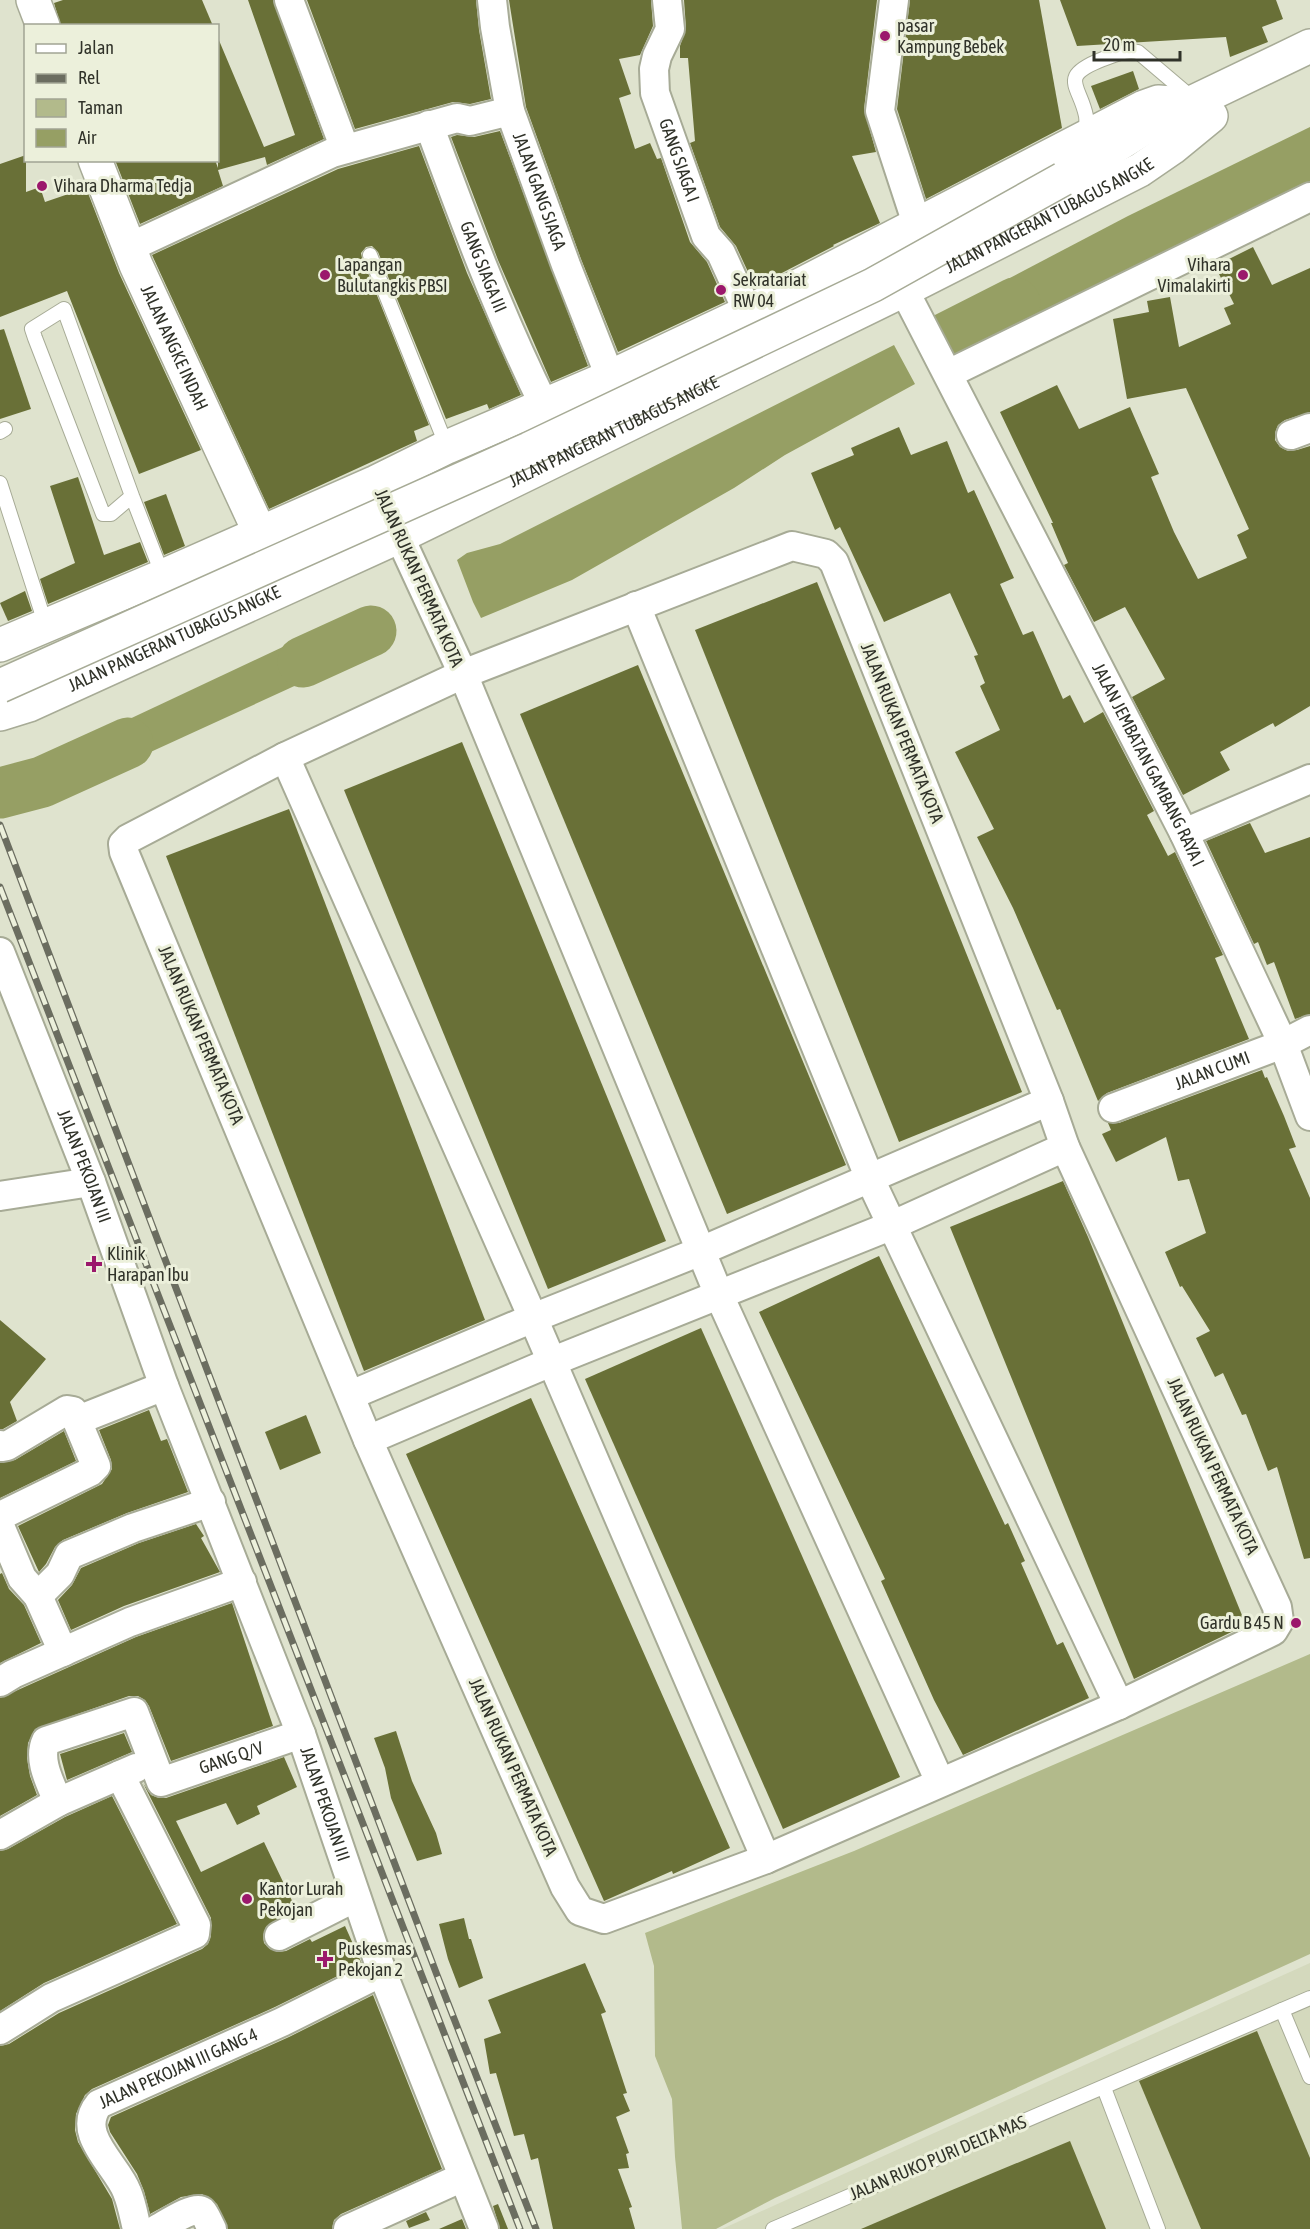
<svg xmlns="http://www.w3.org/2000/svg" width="1310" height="2229" font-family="'Asap Condensed',sans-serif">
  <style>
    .built { fill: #d4d9bd }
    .green { fill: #b2ba8b }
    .water { fill: #969f64 }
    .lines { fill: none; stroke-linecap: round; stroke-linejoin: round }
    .river { stroke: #969f64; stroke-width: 51 }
    .building { fill: #697037 }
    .lane-casing { stroke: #a7ab96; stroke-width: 16 }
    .street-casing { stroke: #a7ab96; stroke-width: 32 }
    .secondary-casing { stroke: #a7ab96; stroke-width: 36 }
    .lane { stroke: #fff; stroke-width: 14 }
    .street { stroke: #fff; stroke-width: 28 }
    .secondary { stroke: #fff; stroke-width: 33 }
    .rail-casing { stroke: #6b6d60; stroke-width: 7 }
    .rail { stroke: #ecf0db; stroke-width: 4.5; stroke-dasharray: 14; stroke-linecap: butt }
    .secondary-bridge-casing { stroke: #a7ab96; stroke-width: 36; stroke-linecap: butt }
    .secondary-bridge { stroke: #fff; stroke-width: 33 }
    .poi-dot { fill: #9b186c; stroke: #ecf0db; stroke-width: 2 }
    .labels { text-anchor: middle; stroke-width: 6; stroke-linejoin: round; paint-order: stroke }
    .poi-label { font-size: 18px; fill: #303229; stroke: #ecf0db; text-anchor: start }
    .street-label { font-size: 18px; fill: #303229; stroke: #ecf0db }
  </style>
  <rect width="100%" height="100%" fill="#dfe3ce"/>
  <!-- built -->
  <polygon class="built" points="1310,1963 1310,2229 722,2229"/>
  <!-- green -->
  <polygon class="green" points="1310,1654 1310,1954 775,2198 716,2229 682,2229 675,2157 672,2099 655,2056 654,1966 645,1933 854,1851"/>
  <!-- water -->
  <g class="water">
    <polygon points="1310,127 1310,185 966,359 941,314 1128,216"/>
    <polygon points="894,345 915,384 785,455 734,488 572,580 481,618 473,602 457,560 467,553 500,544"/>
    <polygon points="355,613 373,650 72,788 55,754"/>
  </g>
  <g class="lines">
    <!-- river -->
    <g class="river">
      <polyline points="946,338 1015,303"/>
      <polyline points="303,662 371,631"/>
      <polyline points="0,793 42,782 128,743"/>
    </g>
  </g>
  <!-- building -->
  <g class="building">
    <polygon points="63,0 202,0 213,26 61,26 54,3"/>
    <polygon points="248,0 273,0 324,139 267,165 265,157 218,170 223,186 140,224 115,160 215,160 218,168 218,38 264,147 295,135"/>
    <polygon points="307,0 476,0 479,30 491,99 470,104 453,102 355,129"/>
    <polygon points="509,0 651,0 653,26 640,55 619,59 631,94 619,98 635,149 650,143 657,159 661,158 690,242 707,262 725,302 618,352 581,259 526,107"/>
    <polygon points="684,0 877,0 864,109 876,152 852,156 880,223 833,245 834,246 755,287 736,246 720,227 690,143 695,141 688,58 680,58 680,46 686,28"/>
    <polygon points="910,0 1039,0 1062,128 926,199 897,109"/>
    <polygon points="1060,0 1276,0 1283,19 1262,27 1268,42 1230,57 1226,37 1077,46"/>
    <polygon points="1133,71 1139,89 1100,109 1091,86"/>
    <polygon points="500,131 588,366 551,382 498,260 451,137 457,135 474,137"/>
    <polygon points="419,146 467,273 521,395 489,409 487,404 446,419 378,252 372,246 366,247 361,253 362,258 429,425 414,431 417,441 269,509 152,255 338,169"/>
    <polygon points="26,155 26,192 40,187 45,202 86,188 119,273 201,450 139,474 67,291 0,317 0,164"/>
    <polygon points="1253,247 1272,285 1310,268 1310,412 1285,420 1278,425 1275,433 1275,440 1280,447 1288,451 1297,450 1310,446 1310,706 1275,727 1273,723 1220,752 1230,770 1183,795 1132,697 1165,679 1125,607 1094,622 1064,565 1068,563 1051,523 1053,523 1000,412 1057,385 1079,429 1130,407 1159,474 1151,477 1174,532 1198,579 1247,558 1237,535 1249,529 1186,388 1127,399 1113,319 1149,312 1147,301 1170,297 1179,347 1231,324 1224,308 1234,304 1215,266"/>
    <polygon points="4,329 31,409 0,419 0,330"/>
    <polygon points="899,427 911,455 947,441 968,493 974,490 1014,578 1000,584 1023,635 1033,631 1063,699 1070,695 1084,723 1103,712 1154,811 1147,815 1168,856 1175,852 1223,955 1215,958 1249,1039 1107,1093 1098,1101 1060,1009 1057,1010 1013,908 977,837 994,829 955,752 1000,730 980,686 985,683 974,656 978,655 950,593 884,622 840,527 835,530 811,473 854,455 851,448"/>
    <polygon points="78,477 104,555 140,542 148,562 48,604 40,579 75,563 50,486"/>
    <polygon points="166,494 185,546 164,555 144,502"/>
    <polygon points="817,582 1022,1092 899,1142 695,630"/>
    <polygon points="25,591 32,611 8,621 0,603"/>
    <polygon points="638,665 846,1165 727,1214 520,714"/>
    <polygon points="462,742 666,1241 548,1289 344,790"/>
    <polygon points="289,809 485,1320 364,1371 166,856"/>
    <polygon points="1250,823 1265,853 1310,837 1310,1014 1295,1019 1274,962 1267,965 1258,942 1254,944 1206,841"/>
    <polygon points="1262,1070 1265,1078 1267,1077 1284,1116 1296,1147 1289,1149 1310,1198 1310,1558 1304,1559 1277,1467 1268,1471 1246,1414 1242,1415 1223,1373 1215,1377 1196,1338 1210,1331 1182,1286 1180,1287 1165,1252 1206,1233 1189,1179 1178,1181 1166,1137 1116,1162 1102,1134 1111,1130 1108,1123 1119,1123"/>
    <polygon points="1063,1181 1088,1237 1246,1625 1134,1679 950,1227"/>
    <polygon points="879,1256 1005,1525 1008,1523 1025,1561 1021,1563 1057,1645 1063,1642 1089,1698 963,1755 934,1700 881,1581 885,1579 759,1312"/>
    <polygon points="0,1320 46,1359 10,1402 17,1421 3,1429 0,1429"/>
    <polygon points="701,1328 900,1777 783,1829 585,1379"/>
    <polygon points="531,1398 730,1848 673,1874 672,1871 604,1901 406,1454"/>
    <polygon points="149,1410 161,1441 167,1439 188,1492 127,1513 63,1540 55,1547 46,1564 39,1572 18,1526 102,1484 112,1469 111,1460 99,1430"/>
    <polygon points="306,1415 321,1453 280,1470 265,1432"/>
    <polygon points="64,1431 76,1461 0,1498 0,1463 15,1460"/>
    <polygon points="196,1524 204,1536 201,1538 220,1572 124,1606 71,1630 58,1600 72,1585 81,1568 139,1543"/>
    <polygon points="2,1573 9,1589 24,1605 41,1643 0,1663 0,1574"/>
    <polygon points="232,1603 273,1726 171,1761 149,1706 145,1700 138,1696 129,1696 35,1729 28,1743 27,1758 30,1776 37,1795 0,1816 0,1698 136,1637"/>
    <polygon points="396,1731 412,1781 436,1833 442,1854 417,1861 391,1798 385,1768 374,1738"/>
    <polygon points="124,1733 132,1752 67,1780 60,1754"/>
    <polygon points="284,1757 297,1787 257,1806 260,1814 237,1825 226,1803 176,1821 201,1872 264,1842 296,1909 266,1927 263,1936 264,1943 270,1949 278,1952 286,1951 310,1939 312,1942 345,1926 362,1964 275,2007 92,2089 85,2095 76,2114 75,2130 78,2142 112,2199 120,2229 0,2229 0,2046 9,2044 59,2013 202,1949 208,1944 211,1936 211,1918 143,1783 151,1795 159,1798 166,1798"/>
    <polygon points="112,1796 177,1924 44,1983 0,2011 0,1851 8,1849 65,1817"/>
    <polygon points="464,1918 469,1939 471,1939 483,1978 459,1988 448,1959 439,1924"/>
    <polygon points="585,1963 606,2012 601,2014 627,2093 623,2094 630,2111 616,2117 629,2153 626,2154 629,2168 618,2169 632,2207 629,2208 635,2229 553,2229 538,2158 531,2160 524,2134 514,2136 496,2073 490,2074 484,2039 501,2033 488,2000"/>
    <polygon points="373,1995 442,2169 341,2214 334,2220 332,2229 228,2229 217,2204 202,2194 181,2197 150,2214 144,2191 137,2174 110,2132 108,2125 111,2117 289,2037"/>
    <polygon points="1257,2031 1310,2158 1310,2229 1201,2229 1139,2081"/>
    <polygon points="1070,2141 1106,2229 861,2229 952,2190"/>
    <polygon points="498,2204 508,2229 500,2229 493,2206"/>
    <polygon points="426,2212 430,2220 409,2228 406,2221"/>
    <polygon points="462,2219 466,2229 439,2229"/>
  </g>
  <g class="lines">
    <defs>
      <g id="lane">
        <path d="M1086,135C1086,129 1087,122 1086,116C1080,85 1057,77 1103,59C1116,55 1125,49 1138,52L1191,97"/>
        <polyline points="370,255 447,447"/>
        <polyline points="0,432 5,429"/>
        <polyline points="0,483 46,626"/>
        <polyline points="132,496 111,514 103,514 35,338 32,329 64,309 132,496 163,576"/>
        <polyline points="1282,2010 1310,2077"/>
        <polyline points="1104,2088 1158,2229"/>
        <polyline points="773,2229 1310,1998"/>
      </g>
      <g id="street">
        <polyline points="289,0 345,149"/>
        <path id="s1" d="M492,0L495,27L510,111L566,265L610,377"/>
        <path id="s2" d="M667,0L670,29L657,56L654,69L655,93L706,236L721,253L741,297L750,311"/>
        <polyline points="894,0 880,111 917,224"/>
        <path id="s3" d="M429,125C464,220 499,314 544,405"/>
        <polyline points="128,248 332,153 457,118 470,121 510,111"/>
        <path id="s4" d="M904,290L1184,833L1283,1044L1310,1116"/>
        <polyline points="948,374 1310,197"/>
        <polyline points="1291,435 1310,428"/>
        <polyline points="390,516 463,674 719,1295 940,1782"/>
        <polygon points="792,546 826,554 834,562 1049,1101 1065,1147 1277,1607 1279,1621 1273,1631 1119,1705 766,1859 604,1919 580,1911 565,1887 368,1440 124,852 123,844 128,839 285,757 463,674"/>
        <polyline points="636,606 870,1179 1119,1705"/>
        <polyline points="285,757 533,1318 766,1859"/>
        <polyline points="1184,833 1310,779"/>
        <path id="s5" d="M0,952L91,1182L164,1386L301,1734L382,1972L484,2229"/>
        <path id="s6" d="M1113,1108L1283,1044L1310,1030"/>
        <polyline points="0,1196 91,1182"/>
        <polyline points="351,1395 533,1318 701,1251 1049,1101"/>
        <polyline points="78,1420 164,1386"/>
        <polyline points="368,1440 551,1362 893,1225 1065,1147"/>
        <polyline points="0,1445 2,1447 7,1446 67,1410 73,1411 96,1466 90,1472 0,1516"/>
        <polyline points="0,1526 22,1578 38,1596 63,1652"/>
        <polyline points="38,1596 60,1574 69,1555 133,1528 211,1502"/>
        <polyline points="0,1682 13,1674 130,1622 242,1582"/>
        <path id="s7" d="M58,1802C51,1784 37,1760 46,1741L134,1712L161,1782L301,1734"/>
        <polyline points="0,1835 58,1802 136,1768"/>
        <polyline points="279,1936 356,1897"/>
        <polyline points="0,2030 51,1998 195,1934 196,1925 120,1775"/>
        <path id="s8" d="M137,2229C134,2217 132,2204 127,2192C117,2165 74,2134 99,2104L282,2022L382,1972"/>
        <path d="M157,2229C165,2225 194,2205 202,2211C206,2215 209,2224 212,2229"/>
        <polyline points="348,2229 463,2177"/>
      </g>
      <g id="secondary">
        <polyline points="33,0 43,26"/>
        <path id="s9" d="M95,160L136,265L260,533"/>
        <polyline points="1063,179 1162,117 1310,46"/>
        <polyline points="0,645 163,576 376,482 447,447 610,377 750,311 1144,107 1158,102 1187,104"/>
        <path id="s10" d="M0,714L29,705L400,536L904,290L1140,170L1172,148L1211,116"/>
      </g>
    </defs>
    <!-- lane casing -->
    <use href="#lane" class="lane-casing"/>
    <!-- street casing -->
    <use href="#street" class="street-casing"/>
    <!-- secondary casing -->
    <use href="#secondary" class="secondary-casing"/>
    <!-- lane -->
    <use href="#lane" class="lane"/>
    <!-- street -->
    <use href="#street" class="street"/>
    <!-- secondary -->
    <use href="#secondary" class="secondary"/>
    <defs>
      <g id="rail">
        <polyline points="0,825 437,1975 536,2229"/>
        <polyline points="0,887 520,2229"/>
      </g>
    </defs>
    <!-- rail casing -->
    <use href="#rail" class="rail-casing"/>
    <!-- rail -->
    <use href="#rail" class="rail"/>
    <defs>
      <polyline id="secondary-bridge" points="0,686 529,449 873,285 1063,179"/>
    </defs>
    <!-- secondary-bridge casing -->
    <use href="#secondary-bridge" class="secondary-bridge-casing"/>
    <!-- secondary-bridge -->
    <use href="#secondary-bridge" class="secondary-bridge"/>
  </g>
  <!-- markers -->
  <g class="poi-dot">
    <circle cx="885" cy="36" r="6"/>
    <circle cx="42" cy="186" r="6"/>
    <circle cx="325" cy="275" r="6"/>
    <circle cx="1243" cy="275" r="6"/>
    <circle cx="721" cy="290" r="6"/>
    <path d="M91 1255h6v6h6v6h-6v6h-6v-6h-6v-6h6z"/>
    <circle cx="1296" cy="1623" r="6"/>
    <circle cx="247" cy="1899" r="6"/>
    <path d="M322 1950h6v6h6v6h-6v6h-6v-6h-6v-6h6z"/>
  </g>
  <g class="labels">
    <!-- poi labels -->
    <g class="poi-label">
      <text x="897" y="32">pasar<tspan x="897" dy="21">Kampung Bebek</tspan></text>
      <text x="54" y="192">Vihara Dharma Tedja</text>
      <text x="337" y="271">Lapangan<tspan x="337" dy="21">Bulutangkis PBSI</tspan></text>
      <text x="1231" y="271" text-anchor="end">Vihara<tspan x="1231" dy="21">Vimalakirti</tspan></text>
      <text x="733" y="286">Sekratariat<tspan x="733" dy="21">RW 04</tspan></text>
      <text x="107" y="1260">Klinik<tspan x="107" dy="21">Harapan Ibu</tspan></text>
      <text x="1284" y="1629" text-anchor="end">Gardu B 45 N</text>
      <text x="259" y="1895">Kantor Lurah<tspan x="259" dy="21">Pekojan</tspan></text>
      <text x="338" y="1955">Puskesmas<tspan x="338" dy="21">Pekojan 2</tspan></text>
    </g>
    <!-- street labels -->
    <g class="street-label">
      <text dy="6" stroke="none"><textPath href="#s2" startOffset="168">GANG SIAGA I</textPath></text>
      <text dy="6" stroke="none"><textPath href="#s1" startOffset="198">JALAN GANG SIAGA</textPath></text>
      <text dy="6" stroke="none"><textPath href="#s10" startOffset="1162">JALAN PANGERAN TUBAGUS ANGKE</textPath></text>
      <text dy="6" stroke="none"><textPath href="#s3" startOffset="152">GANG SIAGA III</textPath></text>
      <text dy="6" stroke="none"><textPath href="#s9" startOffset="204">JALAN ANGKE INDAH</textPath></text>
      <text dy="6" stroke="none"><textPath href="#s10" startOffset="676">JALAN PANGERAN TUBAGUS ANGKE</textPath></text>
      <text transform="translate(419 578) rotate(66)" y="6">JALAN RUKAN PERMATA KOTA</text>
      <text dy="6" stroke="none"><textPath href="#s10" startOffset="190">JALAN PANGERAN TUBAGUS ANGKE</textPath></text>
      <text transform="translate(902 733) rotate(68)" y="6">JALAN RUKAN PERMATA KOTA</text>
      <text dy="6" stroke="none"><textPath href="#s4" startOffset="534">JALAN JEMBATAN GAMBANG RAYA I</textPath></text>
      <text transform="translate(201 1035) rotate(67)" y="6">JALAN RUKAN PERMATA KOTA</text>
      <text dy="6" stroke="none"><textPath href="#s6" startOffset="106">JALAN CUMI</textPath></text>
      <text dy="6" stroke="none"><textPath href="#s5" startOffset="230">JALAN PEKOJAN III</textPath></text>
      <text transform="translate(1213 1466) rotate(65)" y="6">JALAN RUKAN PERMATA KOTA</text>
      <text dy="6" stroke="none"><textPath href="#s7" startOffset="306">GANG Q/V</textPath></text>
      <text transform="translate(513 1767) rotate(66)" y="6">JALAN RUKAN PERMATA KOTA</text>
      <text dy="6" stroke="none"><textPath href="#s5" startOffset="912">JALAN PEKOJAN III</textPath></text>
      <text dy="6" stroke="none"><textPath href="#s8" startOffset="225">JALAN PEKOJAN III GANG 4</textPath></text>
      <text transform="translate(938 2158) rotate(-23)" y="6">JALAN RUKO PURI DELTA MAS</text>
    </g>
  </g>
  <!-- legend -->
  <rect x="24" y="24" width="195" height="138" fill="#ecf0db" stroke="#a1a494" stroke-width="1.5"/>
  <rect x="36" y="44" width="30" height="9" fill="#ffffff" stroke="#a1a494" stroke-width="1.5"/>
  <text x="78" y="54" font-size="18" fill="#303229">Jalan</text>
  <rect x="36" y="74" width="30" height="9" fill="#6b6d60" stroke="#a1a494" stroke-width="1.5"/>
  <text x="78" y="84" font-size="18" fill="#303229">Rel</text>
  <rect x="36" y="99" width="30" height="18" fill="#b2ba8b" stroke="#a1a494" stroke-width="1.5"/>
  <text x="78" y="114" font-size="18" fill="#303229">Taman</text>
  <rect x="36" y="129" width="30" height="18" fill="#969f64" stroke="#a1a494" stroke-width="1.5"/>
  <text x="78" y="144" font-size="18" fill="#303229">Air</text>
  <!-- scale -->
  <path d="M1094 51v9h86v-9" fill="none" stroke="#303229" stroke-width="3"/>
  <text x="1103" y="51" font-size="18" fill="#303229" stroke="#ecf0db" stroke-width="4.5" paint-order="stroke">20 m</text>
</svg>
